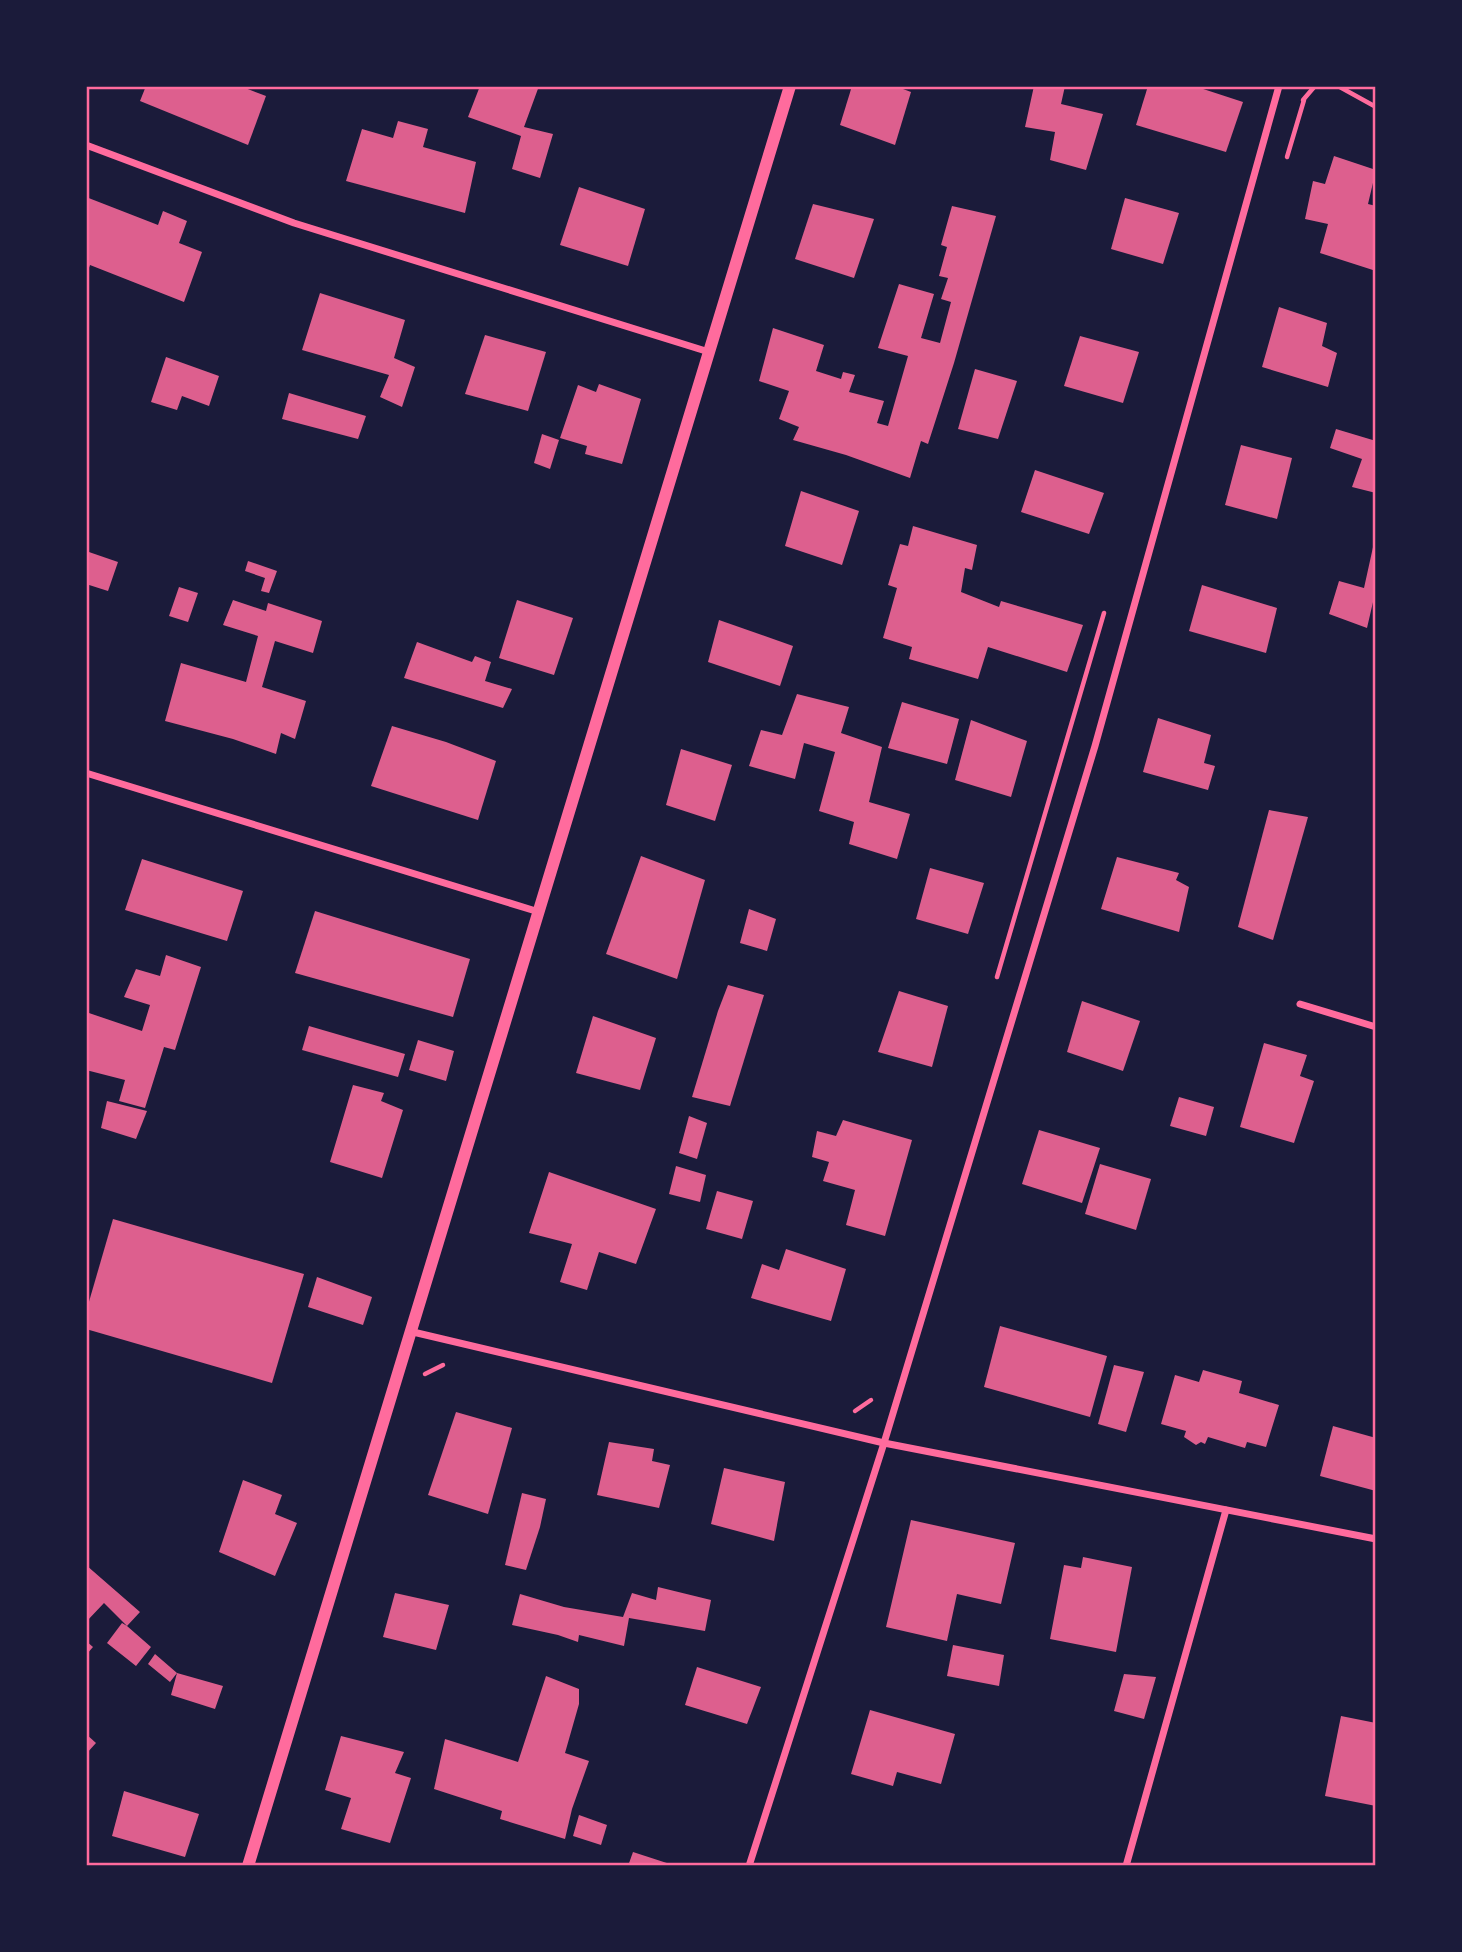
<svg xmlns="http://www.w3.org/2000/svg" width="1462" height="1952" font-family="Karla,sans-serif">
  <style>
    .building { fill: #dd5f8e }
    .lines { fill: none; stroke-linecap: round; stroke-linejoin: round }
    .path { stroke: #ff6b9d; stroke-width: 4.5 }
    .minor { stroke: #ff6b9d; stroke-width: 7 }
    .tertiary { stroke: #ff6b9d; stroke-width: 12 }
    .neatline { fill: none; stroke: #ff6b9d; stroke-width: 2.5 }
  </style>
  <rect width="100%" height="100%" fill="#1b1b3a"/>
  <!-- building -->
  <g class="building">
    <polygon points="146,86 240,86 266,96 248,145 140,101"/>
    <polygon points="480,86 539,86 524,127 553,134 540,178 512,169 521,136 468,117"/>
    <polygon points="852,86 895,86 911,92 895,145 840,125"/>
    <polygon points="1034,86 1065,86 1061,104 1103,114 1086,170 1050,160 1055,132 1025,127"/>
    <polygon points="1148,86 1194,86 1243,102 1226,152 1136,125"/>
    <polygon points="398,121 428,129 423,147 476,162 465,213 346,181 362,129 393,138"/>
    <polygon points="1334,156 1376,170 1368,204 1376,206 1376,271 1320,253 1328,224 1305,219 1313,181 1325,184"/>
    <polygon points="579,187 645,209 628,266 560,245"/>
    <polygon points="86,197 158,225 163,211 187,221 179,243 202,252 184,302 90,265 86,276"/>
    <polygon points="1125,198 1179,213 1163,264 1111,249"/>
    <polygon points="813,204 874,219 854,278 795,259"/>
    <polygon points="952,206 996,216 954,363 928,444 921,441 910,478 846,455 793,440 799,427 779,419 789,391 759,381 773,328 824,345 816,371 841,379 843,372 855,375 849,392 884,401 877,423 888,426 908,356 878,348 899,284 934,294 921,338 940,343 951,302 941,299 948,278 939,276 947,247 941,245"/>
    <polygon points="320,293 405,320 394,358 415,367 402,407 380,397 389,375 302,350"/>
    <polygon points="1279,307 1327,323 1322,346 1337,353 1328,387 1262,367"/>
    <polygon points="485,335 546,352 528,411 465,394"/>
    <polygon points="1080,336 1139,352 1123,403 1064,386"/>
    <polygon points="166,357 219,376 209,406 182,396 177,410 151,402"/>
    <polygon points="975,369 1017,381 998,439 958,429"/>
    <polygon points="599,384 641,399 622,464 585,454 587,446 560,438 578,385 596,392"/>
    <polygon points="289,393 366,416 358,439 282,419"/>
    <polygon points="1336,429 1376,441 1376,493 1352,487 1362,459 1330,448"/>
    <polygon points="542,434 559,440 550,469 534,463"/>
    <polygon points="1241,445 1292,458 1277,519 1225,505"/>
    <polygon points="1035,470 1104,493 1089,534 1021,512"/>
    <polygon points="801,491 859,511 842,565 785,546"/>
    <polygon points="913,526 977,545 972,570 965,568 961,592 999,607 1001,601 1083,625 1067,672 988,647 978,679 909,659 912,647 883,638 897,588 888,585 900,544 908,546"/>
    <polygon points="1375,538 1376,589 1367,628 1329,614 1339,581 1364,588"/>
    <polygon points="86,551 118,562 108,591 86,584"/>
    <polygon points="248,561 277,571 269,593 261,591 265,578 245,571"/>
    <polygon points="1202,585 1277,608 1266,653 1189,631"/>
    <polygon points="179,587 198,593 188,622 169,616"/>
    <polygon points="233,600 266,611 268,603 322,621 313,653 275,641 262,687 306,701 295,739 281,733 276,754 233,739 165,721 181,663 246,682 258,636 223,625"/>
    <polygon points="517,600 573,618 554,675 499,658"/>
    <polygon points="719,620 793,646 780,686 708,662"/>
    <polygon points="417,642 472,662 475,656 491,662 485,681 512,689 503,708 404,678"/>
    <polygon points="797,694 849,707 841,733 882,747 869,802 910,814 897,859 849,844 854,822 819,811 835,752 804,743 795,779 749,766 761,730 782,735"/>
    <polygon points="902,702 959,719 947,764 888,748"/>
    <polygon points="1158,718 1211,735 1204,763 1215,766 1208,790 1143,772"/>
    <polygon points="971,720 1027,741 1011,797 955,780"/>
    <polygon points="392,726 446,742 496,761 478,820 371,786"/>
    <polygon points="681,749 732,765 715,821 666,805"/>
    <polygon points="1269,810 1308,817 1273,940 1238,927"/>
    <polygon points="641,856 705,880 677,979 606,954"/>
    <polygon points="1117,857 1179,873 1176,880 1189,887 1179,932 1101,909"/>
    <polygon points="142,859 243,891 227,941 125,910"/>
    <polygon points="930,868 984,883 968,934 916,919"/>
    <polygon points="749,909 776,919 767,951 740,943"/>
    <polygon points="315,911 470,959 453,1017 295,973"/>
    <polygon points="166,955 201,967 175,1050 164,1047 145,1108 119,1101 125,1080 86,1070 86,1012 142,1031 150,1005 124,997 136,969 160,976"/>
    <polygon points="728,985 764,995 730,1106 692,1097 718,1011"/>
    <polygon points="899,991 948,1006 932,1067 878,1052"/>
    <polygon points="1082,1001 1140,1021 1123,1071 1067,1052"/>
    <polygon points="593,1016 656,1038 640,1090 576,1073"/>
    <polygon points="309,1026 405,1054 398,1077 302,1050"/>
    <polygon points="418,1040 454,1051 446,1081 409,1070"/>
    <polygon points="1264,1043 1307,1055 1300,1076 1314,1081 1294,1143 1240,1127"/>
    <polygon points="353,1085 384,1093 381,1101 403,1110 382,1178 330,1162"/>
    <polygon points="1179,1097 1214,1107 1206,1136 1170,1126"/>
    <polygon points="107,1101 147,1111 136,1139 101,1128"/>
    <polygon points="689,1116 707,1123 697,1159 679,1153"/>
    <polygon points="843,1120 912,1140 885,1236 846,1225 855,1190 823,1181 829,1162 812,1157 817,1131 836,1136"/>
    <polygon points="1039,1130 1100,1148 1082,1203 1022,1184"/>
    <polygon points="1100,1164 1151,1179 1136,1230 1085,1214"/>
    <polygon points="676,1166 706,1175 700,1202 669,1194"/>
    <polygon points="549,1172 656,1209 636,1264 599,1252 587,1290 560,1282 572,1244 529,1233"/>
    <polygon points="717,1191 753,1201 742,1239 706,1229"/>
    <polygon points="113,1219 304,1274 272,1383 86,1329 86,1312"/>
    <polygon points="786,1249 846,1269 831,1321 751,1298 762,1264 779,1270"/>
    <polygon points="317,1277 372,1297 363,1325 308,1307"/>
    <polygon points="1000,1326 1107,1356 1090,1417 984,1387"/>
    <polygon points="1114,1365 1144,1372 1126,1432 1098,1424"/>
    <polygon points="1203,1370 1242,1381 1239,1393 1279,1405 1266,1447 1247,1442 1245,1448 1208,1437 1205,1444 1201,1442 1196,1445 1184,1437 1186,1431 1161,1424 1175,1375 1199,1382"/>
    <polygon points="456,1412 512,1428 488,1514 428,1495"/>
    <polygon points="1333,1426 1376,1438 1376,1491 1320,1476"/>
    <polygon points="609,1442 654,1449 652,1461 670,1465 659,1508 597,1495"/>
    <polygon points="724,1468 785,1482 774,1541 711,1524"/>
    <polygon points="243,1480 282,1495 275,1514 297,1523 275,1576 219,1552"/>
    <polygon points="522,1493 546,1499 540,1527 526,1570 505,1565"/>
    <polygon points="911,1520 1015,1543 1001,1604 957,1594 947,1641 886,1627"/>
    <polygon points="1083,1557 1132,1567 1116,1652 1050,1639 1064,1565 1081,1568"/>
    <polygon points="86,1565 140,1612 127,1626 151,1647 136,1666 107,1643 122,1623 127,1626 104,1603 86,1622"/>
    <polygon points="658,1587 711,1600 705,1631 629,1618 624,1646 579,1635 578,1642 558,1635 512,1625 520,1594 564,1607 623,1617 632,1593 656,1600"/>
    <polygon points="395,1593 449,1605 436,1650 383,1637"/>
    <polygon points="86,1641 93,1647 86,1655"/>
    <polygon points="953,1645 1004,1655 999,1686 947,1676"/>
    <polygon points="155,1654 177,1673 223,1686 215,1709 171,1695 177,1673 170,1682 148,1664"/>
    <polygon points="697,1667 761,1687 747,1724 685,1705"/>
    <polygon points="1124,1674 1156,1677 1144,1719 1114,1711"/>
    <polygon points="546,1676 579,1689 579,1704 565,1753 589,1761 572,1809 565,1839 500,1819 502,1811 434,1789 445,1739 518,1762"/>
    <polygon points="870,1710 955,1734 941,1784 897,1772 893,1786 851,1774"/>
    <polygon points="1341,1716 1376,1723 1376,1806 1325,1796"/>
    <polygon points="86,1734 96,1743 86,1754"/>
    <polygon points="341,1736 404,1752 395,1773 411,1778 390,1843 341,1829 351,1798 325,1790"/>
    <polygon points="124,1791 199,1814 185,1857 112,1836"/>
    <polygon points="579,1815 607,1825 601,1845 573,1836"/>
    <polygon points="633,1852 676,1866 628,1866"/>
  </g>
  <g class="lines">
    <!-- path -->
    <g class="path">
      <polyline points="1338,86 1376,107"/>
      <polyline points="1303,100 1315,86"/>
      <polyline points="1287,157 1304,100"/>
      <polyline points="997,977 1104,613"/>
      <polyline points="425,1374 443,1365"/>
      <polyline points="855,1411 871,1400"/>
    </g>
    <!-- minor -->
    <g class="minor">
      <polyline points="86,145 294,223 709,352"/>
      <polyline points="86,773 539,912"/>
      <polyline points="1300,1004 1376,1027"/>
      <polyline points="413,1332 884,1443 1376,1539"/>
      <polyline points="749,1866 884,1443 1095,746 1279,86"/>
      <polyline points="1126,1866 1226,1510"/>
    </g>
    <!-- tertiary -->
    <polyline class="tertiary" points="248,1866 790,86"/>
  </g>
  <!-- border -->
  <rect width="1462" height="1952" fill="none" stroke="#1b1b3a" stroke-width="175"/>
  <rect x="88" y="88" width="1286" height="1776" class="neatline"/>
</svg>
